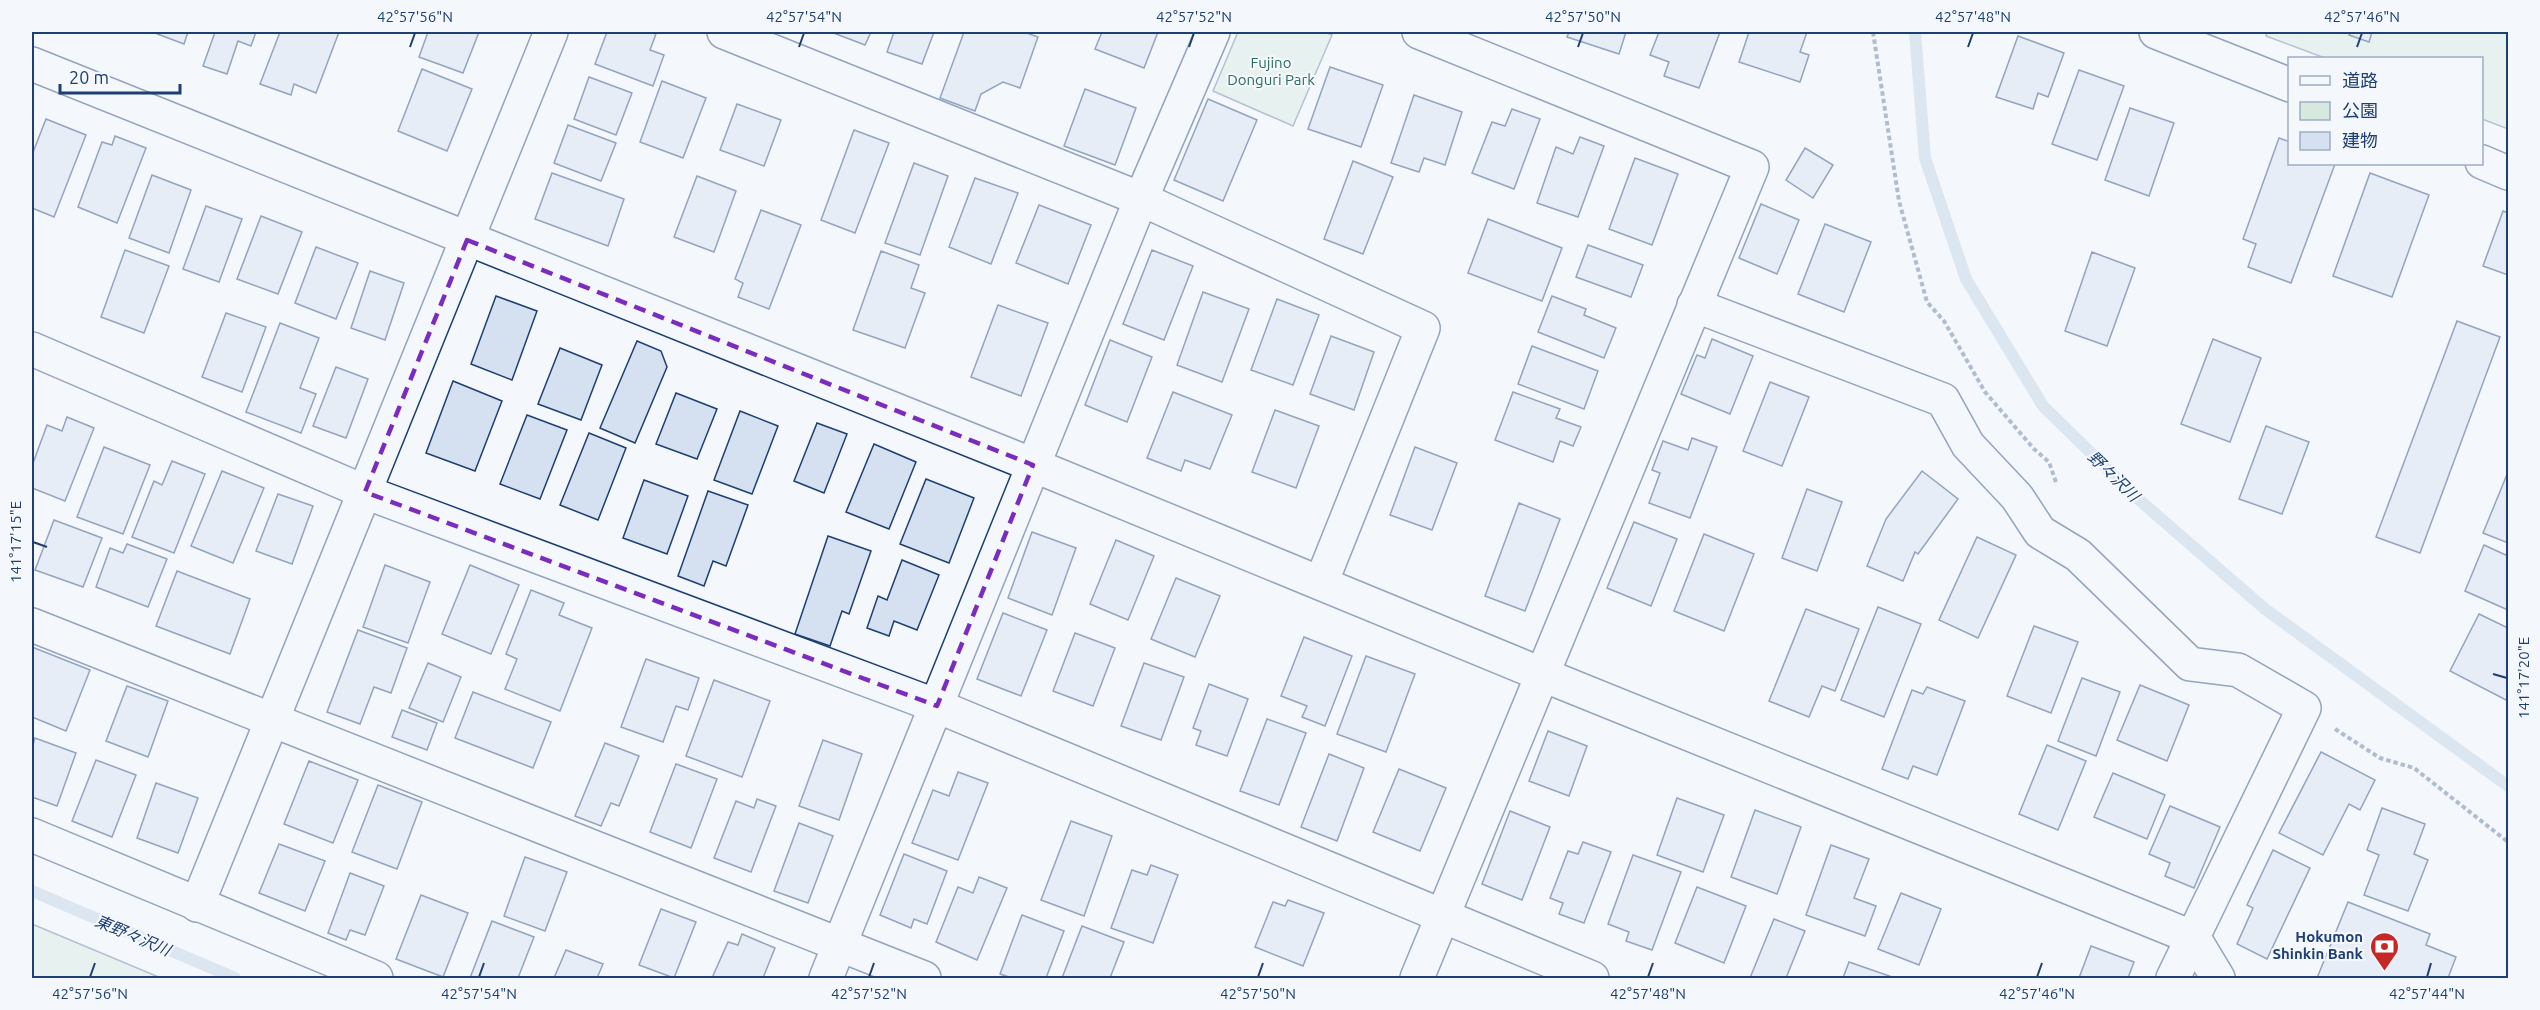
<svg xmlns="http://www.w3.org/2000/svg" width="2540" height="1010" font-family="Ubuntu,'Noto Sans JP',sans-serif">
  <style>
    .green { fill: #d7e8df; stroke: #687fa3; stroke-width: 1.5 }
    .lines { fill: none; stroke-linecap: round; stroke-linejoin: round }
    .stream { stroke: #bed0e5; stroke-width: 12 }
    .building { fill: #d5e0f0; stroke: #1d3f73; stroke-width: 1.5 }
    .minor-casing { stroke: #1d3f73; stroke-width: 36 }
    .path { stroke: #5e769c; stroke-width: 4; stroke-dasharray: 4.5 3; stroke-linecap: butt }
    .minor { stroke: #f4f7fb; stroke-width: 33 }
    .marked { fill: none; stroke: #7b2cbf; stroke-width: 4.5; stroke-dasharray: 12 8; stroke-linejoin: round }
    .ticks { fill: none; stroke: #1d3f73; stroke-width: 2 }
    .labels { text-anchor: middle; stroke-width: 4.5; stroke-linejoin: round; paint-order: stroke }
    .park-label { font-size: 15px; fill: #2c6c60; stroke: #f4f7fb }
    .poi-label { font-size: 15px; font-weight: bold; fill: #1d3f73; stroke: #f4f7fb; text-anchor: end }
    .water-label { font-size: 16px; font-style: italic; fill: #1d3f73; stroke: #f4f7fb }
    .neatline { fill: none; stroke: #1d3f73; stroke-width: 2 }
    .ticks-label { font-size: 15px; text-anchor: middle; fill: #1d3f73 }
  </style>
  <rect width="100%" height="100%" fill="#f4f7fb"/>
  <!-- green -->
  <g class="green">
    <polygon points="1238,32 1324,32 1332,35 1293,126 1213,91"/>
    <polygon points="2267,32 2508,32 2508,129 2482,119 2482,58 2325,58 2266,36"/>
    <polygon points="32,924 161,978 32,978"/>
  </g>
  <g class="lines">
    <!-- stream -->
    <g class="stream">
      <polyline points="1915,32 1925,158 1966,279 2043,406 2137,498 2265,609 2508,786"/>
      <polyline points="32,891 235,978"/>
    </g>
  </g>
  <!-- building -->
  <g class="building">
    <polygon points="152,32 188,32 184,44"/>
    <polygon points="215,32 256,32 251,46 238,41 227,74 203,66"/>
    <polygon points="280,32 339,32 316,93 294,84 291,95 260,84"/>
    <polygon points="428,32 479,32 463,73 419,57"/>
    <polygon points="607,32 650,32 656,34 650,50 664,55 653,86 595,64"/>
    <polygon points="831,32 871,32 865,45"/>
    <polygon points="894,32 934,32 922,64 887,52"/>
    <polygon points="964,32 1024,32 1038,37 1020,88 1003,82 981,94 975,111 940,98"/>
    <polygon points="1102,32 1158,32 1144,68 1095,49"/>
    <polygon points="1569,32 1626,32 1619,54 1567,37"/>
    <polygon points="1659,32 1720,32 1699,88 1664,76 1669,62 1650,55"/>
    <polygon points="1749,32 1807,32 1800,52 1809,55 1800,82 1739,62"/>
    <polygon points="2351,32 2372,32 2369,42 2349,35"/>
    <polygon points="2018,36 2064,53 2048,97 2038,93 2033,109 1996,97"/>
    <polygon points="1330,67 1383,85 1361,147 1308,129"/>
    <polygon points="422,69 472,89 447,151 398,131"/>
    <polygon points="2079,70 2124,86 2097,160 2052,144"/>
    <polygon points="589,77 632,93 616,135 574,119"/>
    <polygon points="662,81 706,98 683,158 640,142"/>
    <polygon points="1085,89 1136,108 1115,165 1064,146"/>
    <polygon points="1414,95 1462,112 1445,165 1424,158 1419,172 1391,163"/>
    <polygon points="1208,99 1257,120 1223,201 1174,180"/>
    <polygon points="737,104 781,120 764,166 720,150"/>
    <polygon points="2130,108 2174,123 2149,196 2105,180"/>
    <polygon points="1512,109 1540,119 1514,189 1472,173 1492,122 1505,126"/>
    <polygon points="46,119 86,135 54,217 32,208 32,155"/>
    <polygon points="568,125 616,143 601,181 554,163"/>
    <polygon points="854,130 889,143 855,233 821,220"/>
    <polygon points="115,136 146,148 117,223 78,207 102,142 112,145"/>
    <polygon points="1580,137 1604,146 1578,217 1537,203 1556,147 1573,154"/>
    <polygon points="2279,138 2290,142 2290,164 2335,164 2291,283 2248,267 2256,244 2243,239"/>
    <polygon points="1805,148 1833,165 1813,198 1786,180"/>
    <polygon points="1635,158 1678,174 1652,245 1609,229"/>
    <polygon points="1353,161 1393,177 1363,254 1324,239"/>
    <polygon points="914,163 948,176 920,255 885,243"/>
    <polygon points="552,173 624,199 608,246 535,219"/>
    <polygon points="2370,173 2429,195 2392,297 2333,276"/>
    <polygon points="152,175 191,190 169,253 129,238"/>
    <polygon points="697,176 736,191 714,252 674,237"/>
    <polygon points="975,178 1018,193 991,264 949,247"/>
    <polygon points="1761,204 1799,220 1777,274 1739,258"/>
    <polygon points="1039,205 1091,225 1068,284 1016,263"/>
    <polygon points="206,206 242,219 219,282 183,269"/>
    <polygon points="761,210 801,225 769,309 738,297 743,283 735,279"/>
    <polygon points="2503,211 2508,213 2508,275 2483,266"/>
    <polygon points="261,216 302,232 278,294 237,279"/>
    <polygon points="1488,219 1562,248 1542,301 1468,273"/>
    <polygon points="1825,224 1871,242 1844,312 1798,294"/>
    <polygon points="1588,245 1643,265 1631,297 1576,277"/>
    <polygon points="316,247 358,263 336,319 295,303"/>
    <polygon points="125,250 169,266 144,333 101,317"/>
    <polygon points="1152,250 1193,266 1164,340 1123,324"/>
    <polygon points="881,251 919,265 911,288 925,293 905,348 853,330"/>
    <polygon points="2092,252 2135,268 2107,346 2065,331"/>
    <polygon points="370,271 404,283 385,340 351,328"/>
    <polygon points="1203,292 1249,309 1222,382 1177,365"/>
    <polygon points="496,296 537,311 512,380 471,364"/>
    <polygon points="1552,296 1586,309 1584,315 1616,328 1604,358 1538,332"/>
    <polygon points="1277,299 1319,315 1293,385 1251,370"/>
    <polygon points="998,305 1048,323 1021,396 971,377"/>
    <polygon points="226,313 266,327 242,392 202,377"/>
    <polygon points="2457,321 2500,337 2420,553 2376,537"/>
    <polygon points="280,323 319,338 300,388 316,394 301,433 246,412"/>
    <polygon points="1331,336 1374,352 1354,410 1310,394"/>
    <polygon points="1712,339 1753,356 1730,414 1681,394 1697,355 1705,358"/>
    <polygon points="2213,339 2261,358 2230,442 2181,424"/>
    <polygon points="1110,340 1152,357 1127,422 1085,405"/>
    <polygon points="637,341 661,351 667,367 635,443 600,428"/>
    <polygon points="1532,346 1598,371 1584,409 1518,384"/>
    <polygon points="560,348 602,365 581,420 538,404"/>
    <polygon points="336,367 368,379 346,438 313,426"/>
    <polygon points="453,381 502,401 475,471 426,453"/>
    <polygon points="1770,382 1809,397 1782,466 1743,451"/>
    <polygon points="1173,392 1232,415 1210,469 1185,460 1181,471 1147,458"/>
    <polygon points="1513,392 1560,409 1556,418 1581,427 1573,446 1560,441 1553,462 1495,440"/>
    <polygon points="676,393 717,409 697,459 656,444"/>
    <polygon points="1275,410 1319,426 1296,488 1252,472"/>
    <polygon points="740,411 778,426 752,494 714,480"/>
    <polygon points="527,415 567,430 540,499 500,484"/>
    <polygon points="67,417 94,428 65,501 32,488 32,466 47,425 62,431"/>
    <polygon points="817,423 847,434 824,493 794,481"/>
    <polygon points="2266,426 2309,442 2282,514 2239,499"/>
    <polygon points="589,433 626,448 598,520 560,505"/>
    <polygon points="1692,438 1717,447 1690,518 1649,503 1660,473 1652,470 1663,441 1688,450"/>
    <polygon points="874,444 916,462 889,529 846,512"/>
    <polygon points="104,447 150,465 123,534 77,517"/>
    <polygon points="1415,447 1457,463 1432,530 1390,515"/>
    <polygon points="172,461 205,474 174,553 132,537 154,481 162,485"/>
    <polygon points="222,471 264,488 233,563 191,546"/>
    <polygon points="1922,471 1958,499 1918,554 1915,552 1903,581 1867,566 1886,519"/>
    <polygon points="2508,472 2508,543 2483,533"/>
    <polygon points="926,479 974,498 949,563 900,544"/>
    <polygon points="644,480 688,496 667,554 623,538"/>
    <polygon points="1807,489 1842,502 1817,571 1782,558"/>
    <polygon points="708,491 748,505 726,566 713,561 704,586 678,576"/>
    <polygon points="278,494 313,506 292,564 256,551"/>
    <polygon points="1519,503 1560,519 1525,611 1485,596"/>
    <polygon points="54,520 102,538 83,587 35,570"/>
    <polygon points="1634,522 1677,539 1651,606 1607,588"/>
    <polygon points="1032,532 1076,548 1052,615 1008,598"/>
    <polygon points="1704,534 1754,554 1724,631 1674,611"/>
    <polygon points="828,536 871,551 849,614 842,611 830,646 795,634"/>
    <polygon points="1977,537 2016,555 1978,638 1939,620"/>
    <polygon points="1116,540 1154,556 1128,620 1090,604"/>
    <polygon points="127,544 167,559 148,607 96,587 110,548 123,553"/>
    <polygon points="2484,545 2508,556 2508,610 2465,591"/>
    <polygon points="902,560 939,575 917,630 894,621 889,636 867,628 878,596 887,600"/>
    <polygon points="385,565 430,582 408,643 363,627"/>
    <polygon points="470,565 519,585 491,654 442,634"/>
    <polygon points="177,571 250,599 230,654 156,626"/>
    <polygon points="1176,578 1220,596 1195,657 1151,639"/>
    <polygon points="531,590 564,603 559,615 592,628 560,711 505,689 517,659 506,654"/>
    <polygon points="1878,607 1921,624 1884,717 1841,700"/>
    <polygon points="1806,609 1859,629 1835,691 1822,686 1809,717 1769,701"/>
    <polygon points="1003,613 1047,630 1021,696 977,679"/>
    <polygon points="2479,614 2508,628 2508,701 2450,671"/>
    <polygon points="2034,626 2078,642 2051,713 2007,696"/>
    <polygon points="358,630 407,648 391,693 374,687 360,724 327,712"/>
    <polygon points="1075,633 1115,648 1093,706 1053,691"/>
    <polygon points="1304,637 1352,656 1325,726 1302,717 1307,706 1281,696"/>
    <polygon points="32,647 90,670 66,731 32,717"/>
    <polygon points="1366,656 1415,674 1386,752 1337,734"/>
    <polygon points="646,659 699,678 688,710 676,706 663,742 621,727"/>
    <polygon points="428,663 461,677 443,722 409,708"/>
    <polygon points="1144,663 1184,677 1161,740 1121,726"/>
    <polygon points="2082,678 2120,692 2096,756 2058,741"/>
    <polygon points="714,680 770,701 742,777 686,756"/>
    <polygon points="1209,684 1248,699 1227,756 1196,745 1201,731 1193,728"/>
    <polygon points="2140,685 2189,705 2167,761 2117,740"/>
    <polygon points="127,686 168,701 148,757 106,741"/>
    <polygon points="1927,687 1965,701 1937,775 1913,766 1908,779 1882,769 1912,690 1923,694"/>
    <polygon points="473,692 551,722 533,768 455,738"/>
    <polygon points="402,710 437,723 427,750 392,737"/>
    <polygon points="1267,719 1306,733 1279,805 1240,791"/>
    <polygon points="1548,731 1587,746 1569,796 1529,781"/>
    <polygon points="35,738 76,753 57,806 32,797 32,748"/>
    <polygon points="823,740 862,754 839,820 799,806"/>
    <polygon points="605,743 639,756 619,806 611,803 601,826 575,816"/>
    <polygon points="2047,745 2086,761 2058,830 2019,814"/>
    <polygon points="2321,752 2375,780 2360,810 2349,804 2323,855 2279,833"/>
    <polygon points="1329,754 1364,768 1337,841 1301,827"/>
    <polygon points="96,760 136,775 112,837 72,821"/>
    <polygon points="309,761 358,780 333,843 284,824"/>
    <polygon points="676,764 717,779 691,848 650,832"/>
    <polygon points="1399,769 1446,788 1420,851 1373,832"/>
    <polygon points="958,772 988,783 958,860 912,843 933,790 949,796"/>
    <polygon points="2113,773 2165,795 2147,839 2094,817"/>
    <polygon points="156,783 198,798 178,853 137,838"/>
    <polygon points="378,785 422,802 397,869 352,852"/>
    <polygon points="1677,798 1724,815 1703,872 1657,855"/>
    <polygon points="757,799 776,806 751,872 714,858 736,801 754,808"/>
    <polygon points="2170,806 2220,827 2194,888 2165,876 2170,863 2149,854"/>
    <polygon points="2382,808 2425,824 2414,854 2428,860 2408,911 2364,895 2379,855 2367,850"/>
    <polygon points="1755,810 1801,827 1777,894 1731,877"/>
    <polygon points="1510,811 1550,827 1522,900 1482,884"/>
    <polygon points="1071,821 1112,836 1084,916 1041,900"/>
    <polygon points="799,823 833,836 808,903 774,891"/>
    <polygon points="1583,842 1611,852 1584,923 1559,914 1563,903 1550,898 1568,851 1578,854"/>
    <polygon points="279,844 325,861 305,911 259,893"/>
    <polygon points="1831,845 1869,859 1854,898 1876,906 1865,936 1806,915"/>
    <polygon points="2273,850 2310,868 2267,959 2237,944 2253,908 2247,905"/>
    <polygon points="904,854 947,871 927,924 914,919 911,928 880,915"/>
    <polygon points="1633,855 1681,872 1652,950 1626,941 1629,932 1608,924"/>
    <polygon points="525,857 567,872 545,931 504,916"/>
    <polygon points="1151,865 1178,875 1153,943 1111,928 1132,870 1147,875"/>
    <polygon points="350,873 384,886 365,935 350,930 346,940 328,933"/>
    <polygon points="979,877 1007,888 977,960 936,942 958,887 973,893"/>
    <polygon points="1697,887 1746,906 1724,963 1675,943"/>
    <polygon points="1901,893 1941,909 1919,965 1878,949"/>
    <polygon points="421,895 468,913 443,977 396,959"/>
    <polygon points="1288,900 1324,913 1303,966 1255,947 1273,902 1285,906"/>
    <polygon points="2348,902 2430,934 2426,945 2456,957 2448,978 2317,978"/>
    <polygon points="661,909 696,922 674,978 639,965"/>
    <polygon points="1022,915 1064,931 1046,978 1012,978 1000,974"/>
    <polygon points="1774,919 1805,931 1786,978 1750,978"/>
    <polygon points="492,921 534,937 518,978 470,978"/>
    <polygon points="1082,926 1124,942 1110,978 1062,978"/>
    <polygon points="742,934 775,948 763,978 712,978 728,942 738,945"/>
    <polygon points="2091,946 2134,962 2128,978 2079,978"/>
    <polygon points="566,950 603,964 597,978 554,978"/>
    <polygon points="1849,962 1895,978 1843,978"/>
  </g>
  <g class="lines">
    <defs>
      <g id="minor">
        <polyline points="724,32 1141,199 1423,328 1321,583"/>
        <polyline points="2156,32 2290,85"/>
        <polyline points="32,64 1033,465 1541,674 2194,938 2218,978"/>
        <polyline points="2482,162 2508,173"/>
        <polyline points="1694,305 1943,400 1968,445 2017,497 2040,532 2078,555 2190,664 2238,670 2304,708 2173,978"/>
        <polyline points="32,349 365,492 937,706 1592,978"/>
        <polyline points="32,625 924,978"/>
        <polyline points="32,835 376,978"/>
        <polyline points="197,905 551,32"/>
        <polyline points="826,978 1141,199 1213,32"/>
        <polyline points="1417,978 1752,167 1419,32"/>
      </g>
    </defs>
    <!-- minor casing -->
    <use href="#minor" class="minor-casing"/>
    <!-- path -->
    <g class="path">
      <polyline points="1873,32 1899,201 1927,302 1944,321 1985,392 2034,449 2049,462 2057,485"/>
      <polyline points="2335,729 2380,758 2414,768 2508,842"/>
    </g>
    <!-- minor -->
    <use href="#minor" class="minor"/>
  </g>
  <!-- marked area -->
  <path d="M0 0H2540V1010H0ZM467,240L1033,465L937,706L365,492Z" fill="#f4f7fb" fill-opacity=".55" fill-rule="evenodd"/>
  <path class="marked" d="M467,240L1033,465L937,706L365,492Z"/>
  <!-- ticks -->
  <path class="ticks" d="M410,47L415,33M799,47L804,33M1189,47L1194,33M1578,47L1583,33M1968,47L1973,33M2357,47L2362,33M33,542L47,547M2493,674L2507,678M90,977L95,963M479,977L484,963M869,977L874,963M1258,977L1263,963M1648,977L1653,963M2037,977L2042,963M2427,977L2431,963"/>
  <!-- icons -->
  <defs>
    <symbol id="bank-pin" viewBox="-11 -11 22 30"><path d="M0 17L-7.5 6A9.5 9.5 0 1 1 7.5 6Z" fill="#c62828" stroke="#f4f7fb"/><path d="M-6-4H6V4H-6ZM0-2.3a2.3 2.3 0 1 0 0 4.6a2.3 2.3 0 1 0 0-4.6Z" fill="#fff"/></symbol>
  </defs>
  <g fill-rule="evenodd">
    <use href="#bank-pin" x="2368" y="930" width="33" height="45"/>
  </g>
  <g class="labels">
    <!-- park labels -->
    <g class="park-label">
      <text x="1271" y="68">Fujino<tspan x="1271" dy="17">Donguri Park</tspan></text>
    </g>
    <!-- poi labels -->
    <g class="poi-label">
      <text x="2363" y="942">Hokumon<tspan x="2363" dy="17">Shinkin Bank</tspan></text>
    </g>
    <!-- water labels -->
    <g class="water-label">
      <text transform="translate(2114 476) rotate(44)" y="6">野々沢川</text>
      <text transform="translate(133 935) rotate(23)" y="6">東野々沢川</text>
    </g>
  </g>
  <!-- border -->
  <rect width="2540" height="1010" fill="none" stroke="#f4f7fb" stroke-width="66"/>
  <!-- legend -->
  <rect x="2288" y="57" width="195" height="108" fill="#f4f7fb" stroke="#9eadc5" stroke-width="1.5"/>
  <rect x="2300" y="76" width="30" height="9" fill="#f4f7fb" stroke="#9eadc5" stroke-width="1.5"/>
  <text x="2342" y="87" font-size="18" fill="#1d3f73">道路</text>
  <rect x="2300" y="102" width="30" height="18" fill="#d7e8df" stroke="#9eadc5" stroke-width="1.5"/>
  <text x="2342" y="117" font-size="18" fill="#1d3f73">公園</text>
  <rect x="2300" y="132" width="30" height="18" fill="#d5e0f0" stroke="#9eadc5" stroke-width="1.5"/>
  <text x="2342" y="147" font-size="18" fill="#1d3f73">建物</text>
  <!-- scale -->
  <path d="M60 84v9h120v-9" fill="none" stroke="#1d3f73" stroke-width="3"/>
  <text x="69" y="84" font-size="18" fill="#1d3f73" stroke="#f4f7fb" stroke-width="4.5" paint-order="stroke">20 m</text>
  <rect x="33" y="33" width="2474" height="944" class="neatline"/>
  <g class="ticks-label">
    <text x="415" y="22">42°57'56"N</text>
    <text x="804" y="22">42°57'54"N</text>
    <text x="1194" y="22">42°57'52"N</text>
    <text x="1583" y="22">42°57'50"N</text>
    <text x="1973" y="22">42°57'48"N</text>
    <text x="2362" y="22">42°57'46"N</text>
    <text transform="translate(16 542) rotate(-90)" y="5">141°17'15"E</text>
    <text transform="translate(2524 678) rotate(-90)" y="5">141°17'20"E</text>
    <text x="90" y="999">42°57'56"N</text>
    <text x="479" y="999">42°57'54"N</text>
    <text x="869" y="999">42°57'52"N</text>
    <text x="1258" y="999">42°57'50"N</text>
    <text x="1648" y="999">42°57'48"N</text>
    <text x="2037" y="999">42°57'46"N</text>
    <text x="2427" y="999">42°57'44"N</text>
  </g>
</svg>
